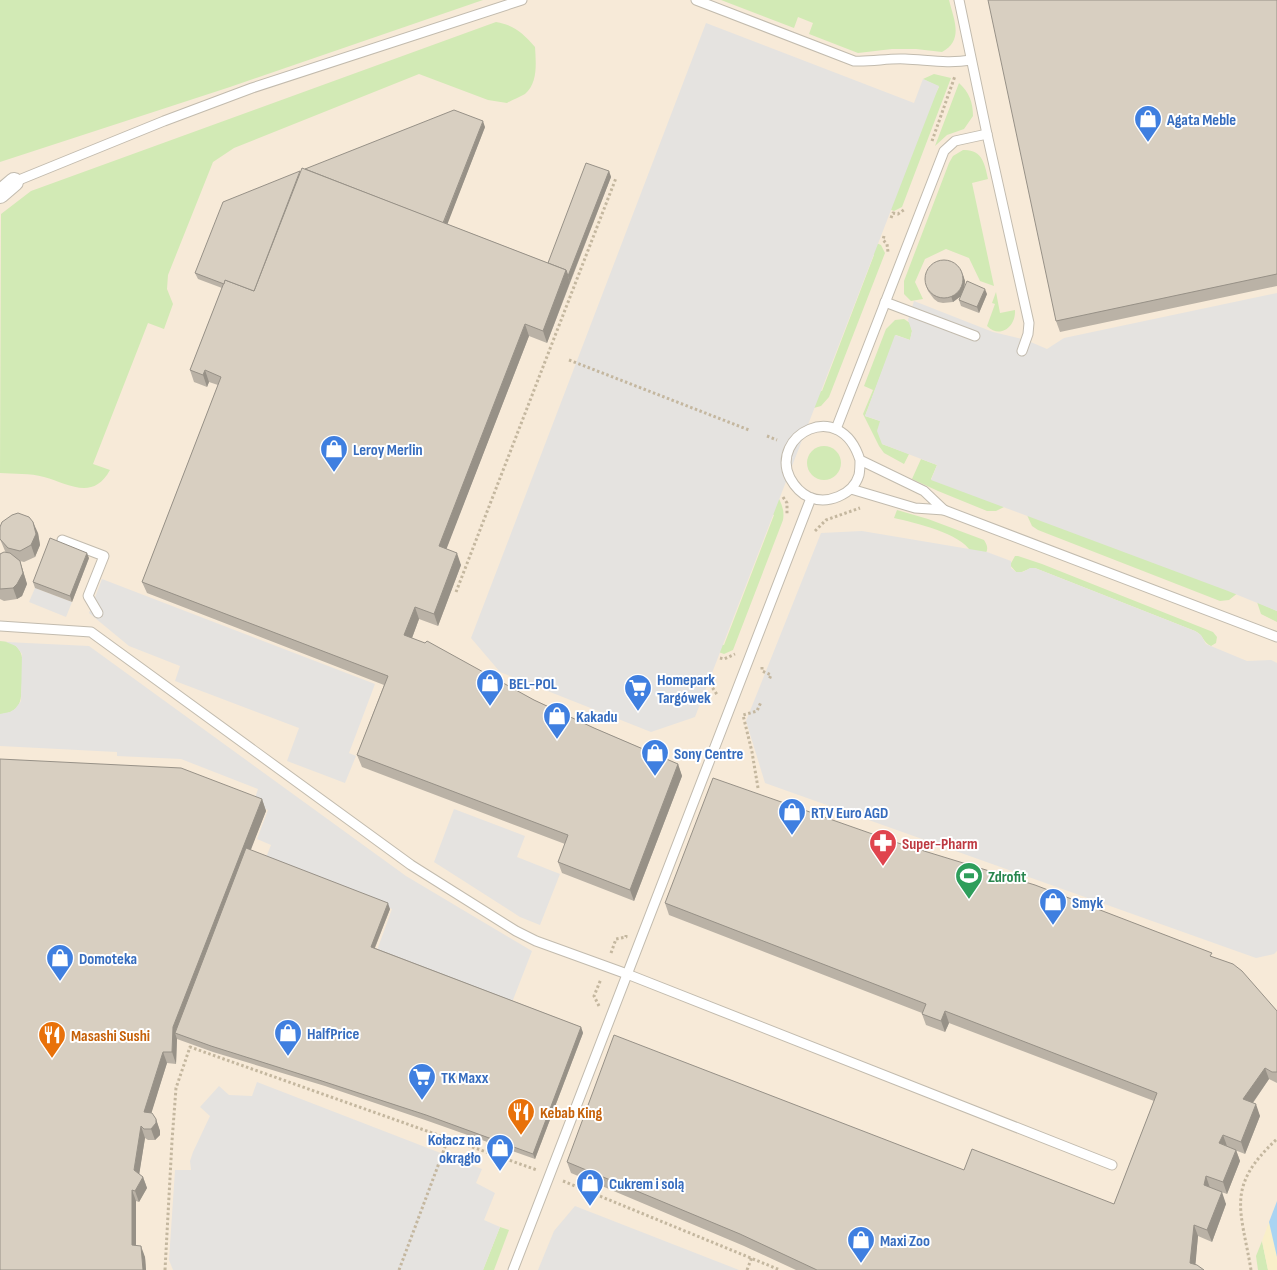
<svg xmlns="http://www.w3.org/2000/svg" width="1277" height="1270" font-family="'Sofia Sans Condensed',sans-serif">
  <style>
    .commercial { fill: #f7ead8 }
    .green { fill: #d2eab5 }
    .sand { fill: #f9efc9 }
    .parking { fill: #e5e3e0 }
    .water { fill: #a9d4f2 }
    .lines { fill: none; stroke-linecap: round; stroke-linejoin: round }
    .service-casing { stroke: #c2bbae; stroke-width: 11 }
    .minor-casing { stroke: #c2bbae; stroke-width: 20 }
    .path { stroke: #c4b79f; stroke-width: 3; stroke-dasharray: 2.5 2.5; stroke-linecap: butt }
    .service { stroke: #fff; stroke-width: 9 }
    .minor { stroke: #fff; stroke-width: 18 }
    .wall { fill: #bab2a6 }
    .shaded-wall { fill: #979187 }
    .building { fill: #d8cfc1; stroke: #979187 }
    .labels { text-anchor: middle; stroke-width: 4; stroke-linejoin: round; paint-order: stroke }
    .shop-label { font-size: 16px; font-weight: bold; fill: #366cbe; stroke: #fff; text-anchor: start }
    .health-label { font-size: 16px; font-weight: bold; fill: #be3a42; stroke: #fff; text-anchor: start }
    .leisure-label { font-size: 16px; font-weight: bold; fill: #27864d; stroke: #fff; text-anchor: start }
    .food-label { font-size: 16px; font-weight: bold; fill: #c56008; stroke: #fff; text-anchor: start }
  </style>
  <rect width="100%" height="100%" fill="#f6f3ec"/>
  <!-- commercial -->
  <polygon class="commercial" points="440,0 1277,0 1277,1270 0,1270 0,154"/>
  <!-- green -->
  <g class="green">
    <polygon points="0,0 483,0 230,87 0,162"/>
    <path d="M721,0H949C954,20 964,40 942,52L916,49H892L858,53L809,34L813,23L798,17L794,28Z"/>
    <path d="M496,22C514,25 523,33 535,47C536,63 538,83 525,94C520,97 512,100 507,103L488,100L419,74L234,148L213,162L168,275L167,289L173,304L164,329L148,323L93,464L110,470C93,501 69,484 44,477C30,473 14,474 0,473L1,214L31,191Z"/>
    <polygon points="934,74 951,78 902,207 894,211 879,205 939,87 923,79"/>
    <path d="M959,83C969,92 973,102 973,116L964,129L947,135L935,146Z"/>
    <path d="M963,150C982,149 985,164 988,179L972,183L994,286L980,281L969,258L946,249L925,259L915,282L923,299L911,301L904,294V281L949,163L953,156Z"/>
    <polygon points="867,239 881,245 885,253 829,397 821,406 810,409 807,386 822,391 874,255 860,248"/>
    <path d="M996,292L1000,313L1015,310C1016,327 1000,339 987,326L995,304L992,303Z"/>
    <polygon points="904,319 910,323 912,331 910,340 896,335 865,416 880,421 882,444 909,454 904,464 884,453 879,446 863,414 873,390 864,386 886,329 895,320"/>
    <circle cx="824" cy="463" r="17"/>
    <polygon points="921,459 937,465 931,479 1006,506 996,511 987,511 938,491 912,479"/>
    <path d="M774,490C780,500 785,508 783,520L733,650L724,654L710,649L711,641L724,645L774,515L759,509Z"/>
    <path d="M897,510L928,519L984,540C987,545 989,549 985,554L971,552C961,533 915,523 894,518Z"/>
    <polygon points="1027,515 1239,592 1229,600 1220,601 1038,530 1032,526"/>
    <path d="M1015,556H1018L1042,564L1213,632L1217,637L1216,643L1211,646C1203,643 1203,634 1195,631L1035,568C1028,567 1023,574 1016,572L1010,565Z"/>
    <polygon points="1257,602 1277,611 1277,622 1261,614"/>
    <path d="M0,641C27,642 23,663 22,683C21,691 22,700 18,706C13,712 7,714 0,714Z"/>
    <polygon points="500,1227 509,1230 494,1270 483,1270"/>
    <polygon points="1262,1241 1268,1270 1258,1270 1256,1256"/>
  </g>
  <!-- sand -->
  <polygon class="sand" points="1269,1222 1277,1257 1277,1270 1268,1270 1262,1241"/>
  <!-- parking -->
  <g class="parking">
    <polygon points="706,23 914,103 923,79 939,86 695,717 651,732 500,672 471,638"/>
    <polygon points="1277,293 1277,611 1228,591 931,480 937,465 882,444 877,431 880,421 865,416 895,335 910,340 912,331 908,320 914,301 993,332 1026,340 1047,349 1064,338"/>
    <polygon points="862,531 987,552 1011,561 1011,568 1016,572 1023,572 1030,568 1035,568 1195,631 1201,635 1206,644 1247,661 1271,660 1277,663 1277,951 1274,954 1256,958 765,783 746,721 821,533"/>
    <polygon points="102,579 375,684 349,753 356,756 345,783 287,761 299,728 175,681 180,666 129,646 89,613"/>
    <polygon points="35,588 72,602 66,617 29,602"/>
    <polygon points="6,642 89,646 406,876 532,951 511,1005 376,953 392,909 265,860 271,845 257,839 268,810 253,804 258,789 181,759 117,756 117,752 0,746 0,714 10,712 15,709 21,701 22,654 16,646"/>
    <polygon points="454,809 525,836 517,857 560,874 540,925 520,917 434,862"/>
    <polygon points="257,1082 482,1169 476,1183 495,1193 484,1220 500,1227 483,1270 173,1270 169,1260 175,1170 191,1170 190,1161 193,1152 210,1116 200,1107 219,1086 229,1095 252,1096"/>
    <polygon points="575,1206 739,1270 538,1270 554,1231"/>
  </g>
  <!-- water -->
  <polygon class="water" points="1277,1201 1277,1257 1269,1222"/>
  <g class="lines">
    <defs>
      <g id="service">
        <path d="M696,0L854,61C872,62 888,58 905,59C928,60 948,64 971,60"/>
        <polyline points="959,0 987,134 1029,323 1028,334 1022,351"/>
        <polyline points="14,182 164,121 252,88 522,0"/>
        <polyline points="885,302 975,336"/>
        <polyline points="836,429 944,151 955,141 987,134"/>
        <path d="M860,460C860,464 860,470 859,475C853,495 827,505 809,497C800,493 795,487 790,478C769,436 840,396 860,460L924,491L944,510"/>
        <polyline points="851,489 915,508 944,510 1277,637"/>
        <polyline points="62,540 104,556 88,596 98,613"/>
        <polyline points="0,626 91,632 411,865 516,931 536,941 627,974 1112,1165"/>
        <polyline points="513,1270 811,498"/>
      </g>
      <polyline id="minor" points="0,194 14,182"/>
    </defs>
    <!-- service casing -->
    <use href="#service" class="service-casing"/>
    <!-- minor casing -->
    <use href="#minor" class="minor-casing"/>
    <!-- path -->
    <g class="path">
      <polyline points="932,141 955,76"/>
      <polyline points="891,218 893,213 898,214 905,209"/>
      <polyline points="884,236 883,240 887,244 888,252"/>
      <polyline points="569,360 749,430"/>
      <polyline points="767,436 777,440"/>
      <polyline points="783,497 787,503 787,515"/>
      <polyline points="815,531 826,520 860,508"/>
      <polyline points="456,592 616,178"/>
      <polyline points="720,658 724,659 735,654"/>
      <polyline points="762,667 762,671 771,675 769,680"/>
      <polyline points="712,679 710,684 718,696"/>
      <polyline points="758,788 752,752 743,715 757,711 761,702"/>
      <polyline points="611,953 616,939 626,937 626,935"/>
      <polyline points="599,1006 594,996 601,979"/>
      <polyline points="563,1181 780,1270"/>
      <polyline points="165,1270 172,1141 176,1088 190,1047 537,1170"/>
      <polyline points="399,1270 448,1139"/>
      <polyline points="747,1270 752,1257"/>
      <path d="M1251,1270C1241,1209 1225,1187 1277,1139"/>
    </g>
    <!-- service -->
    <use href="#service" class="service"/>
    <!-- minor -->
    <use href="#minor" class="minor"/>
  </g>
  <!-- wall -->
  <g class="wall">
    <polygon points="1277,0 1277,286 1060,332 1056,321"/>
    <polygon points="485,127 447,224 548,263 609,171 611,177 547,343 529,336 446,549 461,565 438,626 419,619 412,638 534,700 594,728 678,764 682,776 634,901 562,873 558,862 565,844 362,767 357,755 384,685 147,593 142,582 218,385 209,382 207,387 194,382 190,370 222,288 198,279 195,273 305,169"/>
    <polygon points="961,270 965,281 964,288 987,294 979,313 961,306 959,300 961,296 953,302 943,303 938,302 934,299 928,291 926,285"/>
    <polygon points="38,533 40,545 35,557 24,562 20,561 27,584 22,596 17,599 4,601 0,599 0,554 6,553 5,551 0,539"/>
    <polygon points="89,558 72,602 35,588 33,582"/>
    <polygon points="262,799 266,811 250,850 390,909 375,948 581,1027 583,1033 535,1159 428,1121 325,1086 213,1052 177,1039 176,1064 167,1063 151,1113 156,1119 160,1131 160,1135 155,1140 148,1140 145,1138 139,1174 143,1177 147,1188 139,1202 136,1201 136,1245 145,1257 146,1270 0,1270"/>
    <polygon points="665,903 1213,957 1277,1011 1277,1083 1269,1079 1253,1103 1260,1116 1245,1154 1227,1147 1236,1150 1240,1161 1227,1194 1210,1188 1226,1204 1212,1242 1198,1236 1195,1264 1204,1270 796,1270 744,1246 571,1173 567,1162 964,1170 1114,1204 1154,1101 949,1023 945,1032 926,1025 922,1014 922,1013 669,915"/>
  </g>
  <!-- shaded-wall -->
  <g class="shaded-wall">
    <polygon points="483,121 485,127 444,233 442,227"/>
    <polygon points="609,171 611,177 570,282 568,276"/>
    <polygon points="566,270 570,282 547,343 543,331"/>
    <polygon points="963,275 965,281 964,291 961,296 953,302 951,296"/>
    <polygon points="985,289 987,294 979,313 977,307"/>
    <polygon points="525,324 529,336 443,558 439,546"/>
    <polygon points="205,370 209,382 207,387 203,375"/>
    <polygon points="33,522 38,533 40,545 35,557 31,545"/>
    <polygon points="87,553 89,558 72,602 70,596"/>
    <polygon points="457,553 461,565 438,626 434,614"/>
    <polygon points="20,561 27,584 22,596 17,599 13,588"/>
    <polygon points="415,607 419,619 409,646 404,635"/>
    <polygon points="678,764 682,776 634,901 630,890"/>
    <polygon points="262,799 266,811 179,1034 175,1033 177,1039 176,1064 172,1052 173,1027"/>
    <polygon points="388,903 390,909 373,952 371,947"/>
    <polygon points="945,1011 949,1023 945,1032 941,1021"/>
    <polygon points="581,1027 583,1033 535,1159 533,1154"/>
    <polygon points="163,1052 167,1063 148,1124 144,1112"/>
    <polygon points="1265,1068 1269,1079 1247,1111 1243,1099"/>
    <polygon points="1256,1104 1260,1116 1245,1154 1241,1142"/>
    <polygon points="156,1119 160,1131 160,1135 155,1140 151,1129"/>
    <polygon points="141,1126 145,1138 138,1182 134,1170"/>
    <polygon points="1223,1135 1227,1146 1219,1143"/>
    <polygon points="1236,1150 1240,1161 1227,1194 1223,1182"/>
    <polygon points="1206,1176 1210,1188 1204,1185"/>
    <polygon points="143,1177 147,1188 139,1202 135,1191"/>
    <polygon points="132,1190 136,1201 136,1257 132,1245"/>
    <polygon points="1222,1192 1226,1204 1212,1242 1207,1230"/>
    <polygon points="1194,1225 1198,1236 1195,1270 1190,1263"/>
    <polygon points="141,1246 145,1257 146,1270 143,1270"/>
  </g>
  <!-- building -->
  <g class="building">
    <polygon points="988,0 1277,0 1277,274 1056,321"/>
    <polygon points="454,110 483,121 443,223 305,169"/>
    <polygon points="586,163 609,171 568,276 566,270 548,263"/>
    <polygon points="302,168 566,270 543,331 525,324 439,546 457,553 434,614 415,607 404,635 425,643 427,641 534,700 594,728 678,764 630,890 558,862 568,835 357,755 388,676 142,582 221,377 205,370 203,375 190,370 225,280 254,291"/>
    <polygon points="300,171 254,291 225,280 224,284 195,273 223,202"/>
    <circle cx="944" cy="279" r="19"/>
    <polygon points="967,281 985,289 977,307 959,300"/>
    <polygon points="18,513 29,517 33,522 36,534 31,545 20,551 8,548 0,539 0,527 2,522 12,515"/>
    <polygon points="50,538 87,553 70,596 33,582"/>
    <polygon points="4,552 10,553 20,561 23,573 17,584 13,588 0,589 0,554"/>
    <polygon points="0,759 181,768 262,799 173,1027 172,1052 163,1052 144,1112 152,1113 156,1119 156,1123 151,1129 144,1129 141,1126 134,1170 143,1177 135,1191 132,1190 132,1245 141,1246 143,1270 0,1270"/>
    <polygon points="713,778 898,843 1035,885 1212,953 1210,956 1233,964 1242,971 1277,1011 1277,1072 1272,1072 1265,1068 1243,1099 1256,1104 1241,1142 1223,1135 1219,1143 1236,1150 1223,1182 1206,1176 1204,1185 1222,1192 1207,1230 1194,1225 1190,1263 1197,1265 1204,1270 817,1270 740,1234 567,1162 614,1035 964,1170 972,1149 1114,1204 1157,1093 945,1011 941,1021 922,1014 926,1004 665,903"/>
    <polygon points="246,848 388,903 371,947 581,1027 533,1154 426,1115 322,1081 211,1046 175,1033"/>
  </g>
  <!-- icons -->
  <defs>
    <symbol id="shop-pin" viewBox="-11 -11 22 30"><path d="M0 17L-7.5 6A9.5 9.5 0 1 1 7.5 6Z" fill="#3f7fe0" stroke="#fff"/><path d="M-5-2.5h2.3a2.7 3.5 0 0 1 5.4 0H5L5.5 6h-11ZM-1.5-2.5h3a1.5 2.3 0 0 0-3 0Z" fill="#fff"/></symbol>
    <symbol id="supermarket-pin" viewBox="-11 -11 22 30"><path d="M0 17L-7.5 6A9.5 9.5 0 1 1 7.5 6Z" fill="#3f7fe0" stroke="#fff"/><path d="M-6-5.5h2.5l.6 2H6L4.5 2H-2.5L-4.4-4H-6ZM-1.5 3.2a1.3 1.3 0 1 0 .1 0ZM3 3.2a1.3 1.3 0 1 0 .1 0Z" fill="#fff"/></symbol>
    <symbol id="pharmacy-pin" viewBox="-11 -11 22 30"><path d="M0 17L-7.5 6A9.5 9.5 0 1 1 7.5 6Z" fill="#e0444e" stroke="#fff"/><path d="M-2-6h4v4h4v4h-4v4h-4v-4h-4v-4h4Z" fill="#fff"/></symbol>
    <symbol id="stadium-pin" viewBox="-11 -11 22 30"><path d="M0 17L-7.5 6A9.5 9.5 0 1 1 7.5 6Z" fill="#2e9e5b" stroke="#fff"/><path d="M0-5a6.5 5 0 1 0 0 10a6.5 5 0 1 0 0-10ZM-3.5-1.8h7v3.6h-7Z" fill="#fff"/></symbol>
    <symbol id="restaurant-pin" viewBox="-11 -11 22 30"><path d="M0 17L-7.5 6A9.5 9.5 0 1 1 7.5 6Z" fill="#e8710a" stroke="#fff"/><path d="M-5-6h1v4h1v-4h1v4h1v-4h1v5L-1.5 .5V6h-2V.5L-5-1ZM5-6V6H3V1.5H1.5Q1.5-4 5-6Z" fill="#fff"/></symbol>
  </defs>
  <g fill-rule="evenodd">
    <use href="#shop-pin" x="1132" y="103" width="32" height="43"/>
    <use href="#shop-pin" x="318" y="433" width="32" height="43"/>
    <use href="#shop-pin" x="474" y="667" width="32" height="43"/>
    <use href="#supermarket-pin" x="622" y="672" width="32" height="43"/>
    <use href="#shop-pin" x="541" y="700" width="32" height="43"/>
    <use href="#shop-pin" x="639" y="737" width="32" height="43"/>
    <use href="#shop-pin" x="776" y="796" width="32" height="43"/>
    <use href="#pharmacy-pin" x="867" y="827" width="32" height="43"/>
    <use href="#stadium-pin" x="953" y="860" width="32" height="43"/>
    <use href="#shop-pin" x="1037" y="886" width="32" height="43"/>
    <use href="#shop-pin" x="44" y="942" width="32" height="43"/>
    <use href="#shop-pin" x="272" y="1017" width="32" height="43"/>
    <use href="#restaurant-pin" x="36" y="1019" width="32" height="43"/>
    <use href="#supermarket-pin" x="406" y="1061" width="32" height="43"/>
    <use href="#restaurant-pin" x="505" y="1096" width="32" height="43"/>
    <use href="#shop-pin" x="484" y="1132" width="32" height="43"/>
    <use href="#shop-pin" x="574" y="1167" width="32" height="43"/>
    <use href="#shop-pin" x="845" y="1224" width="32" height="43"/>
  </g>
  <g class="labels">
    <!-- shop labels -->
    <g class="shop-label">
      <text x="1167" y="125">Agata Meble</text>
      <text x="353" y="455">Leroy Merlin</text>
      <text x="657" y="685">Homepark<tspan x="657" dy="18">Targówek</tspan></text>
      <text x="509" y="689">BEL-POL</text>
      <text x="576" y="722">Kakadu</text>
      <text x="674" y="759">Sony Centre</text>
      <text x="811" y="818">RTV Euro AGD</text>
      <text x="1072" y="908">Smyk</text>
      <text x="79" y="964">Domoteka</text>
      <text x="307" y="1039">HalfPrice</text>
      <text x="441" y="1083">TK Maxx</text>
      <text x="481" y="1145" text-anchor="end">Kołacz na<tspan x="481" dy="18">okrągło</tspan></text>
      <text x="609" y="1189">Cukrem i solą</text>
      <text x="880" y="1246">Maxi Zoo</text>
    </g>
    <!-- health labels -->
    <g class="health-label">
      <text x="902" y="849">Super-Pharm</text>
    </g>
    <!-- leisure labels -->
    <g class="leisure-label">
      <text x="988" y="882">Zdrofit</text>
    </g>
    <!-- food labels -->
    <g class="food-label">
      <text x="71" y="1041">Masashi Sushi</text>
      <text x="540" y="1118">Kebab King</text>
    </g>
  </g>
</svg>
